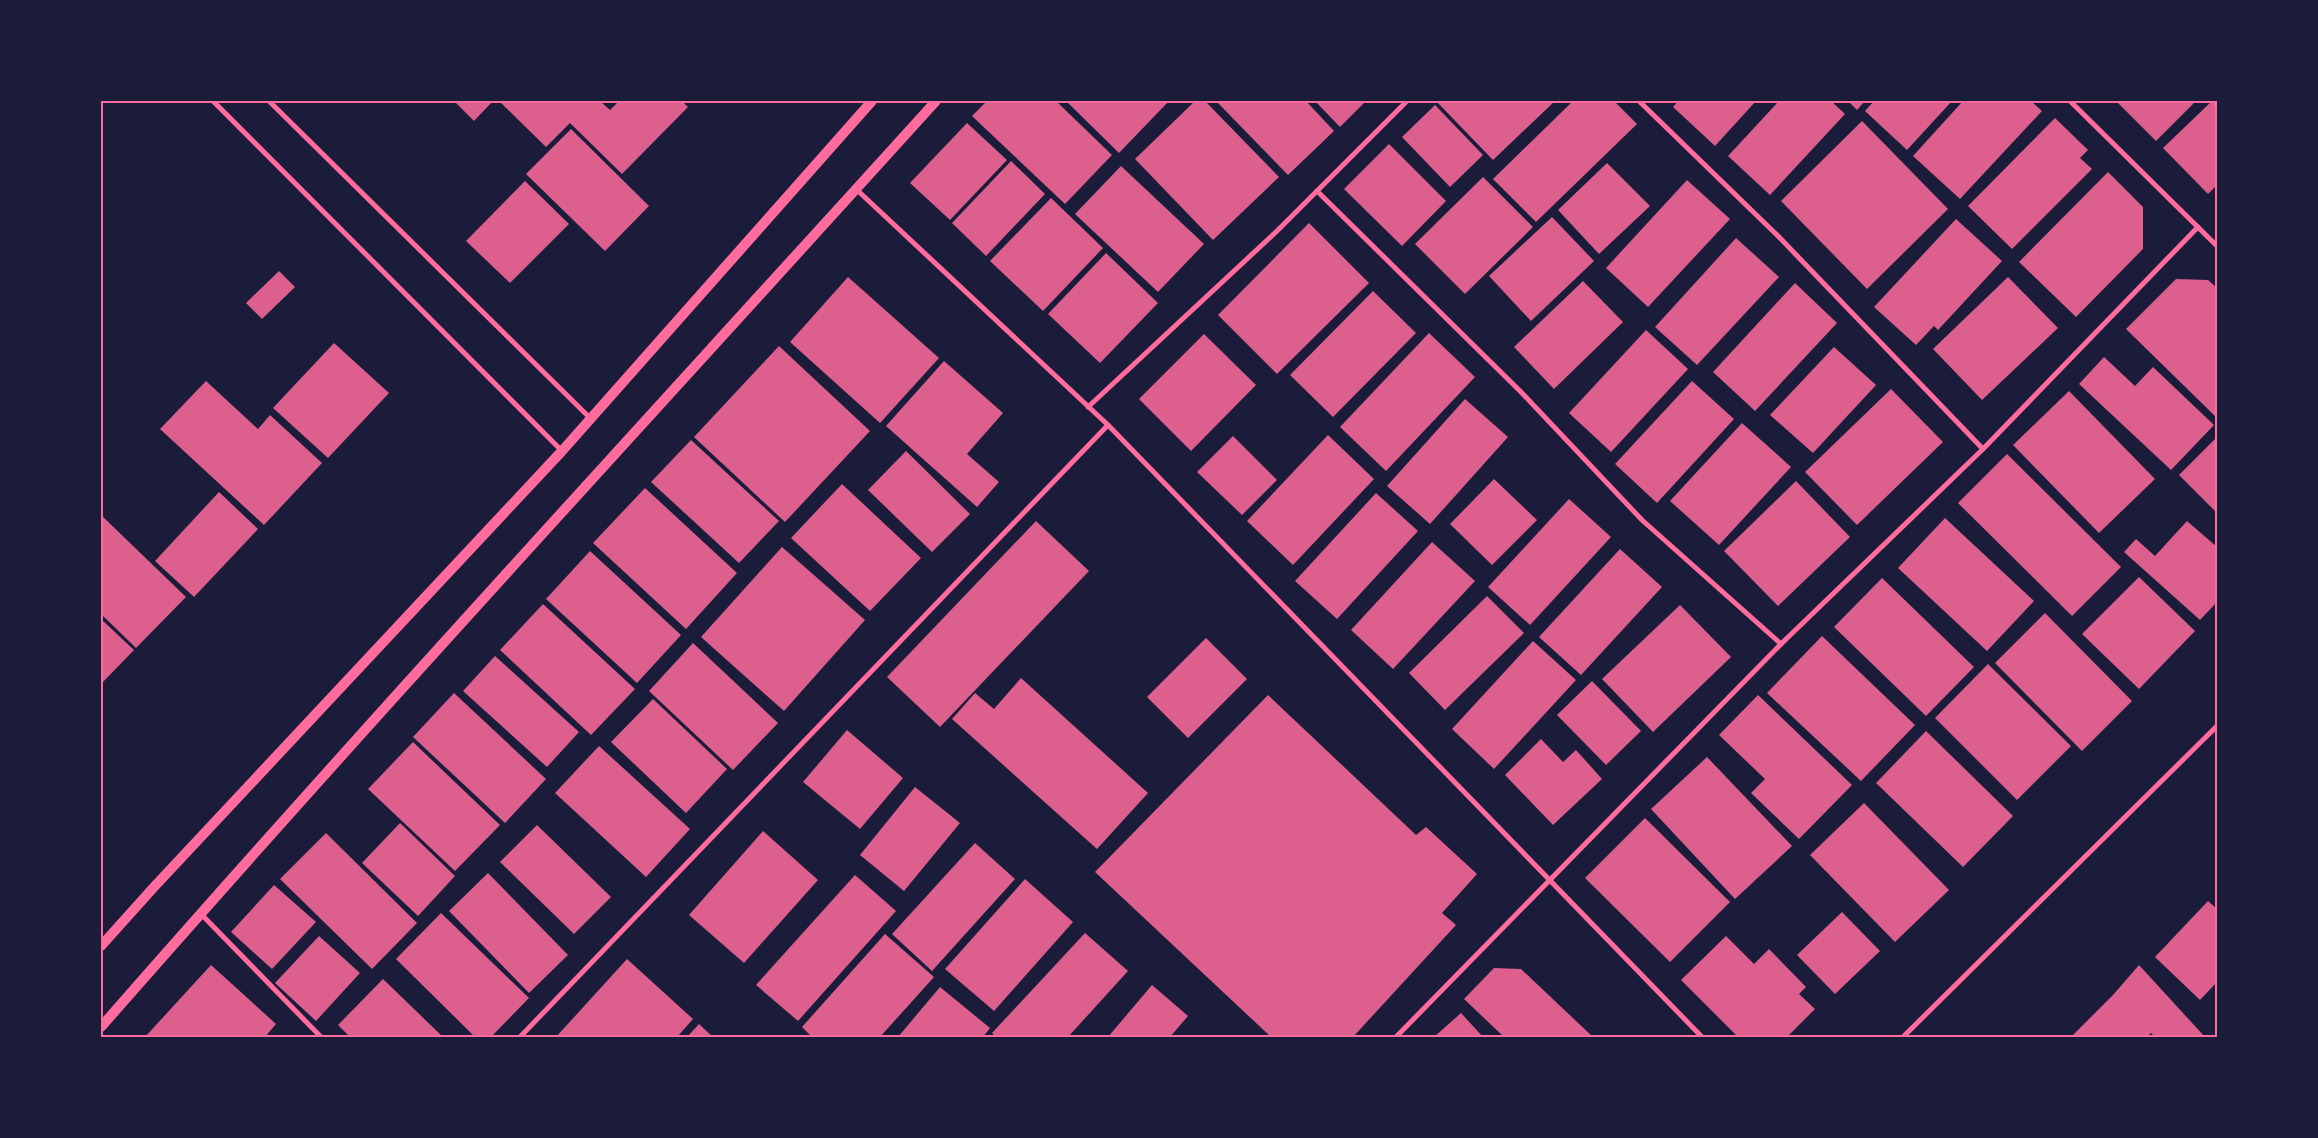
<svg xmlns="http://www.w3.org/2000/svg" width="2318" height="1138" font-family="'PT Serif',serif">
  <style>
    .building { fill: #dd5f8e }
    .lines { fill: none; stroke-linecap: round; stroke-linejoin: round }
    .minor { stroke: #ff6b9d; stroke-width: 5 }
    .secondary { stroke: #ff6b9d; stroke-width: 10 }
    .neatline { fill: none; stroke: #ff6b9d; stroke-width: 2 }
  </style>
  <rect width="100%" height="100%" fill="#1b1b3a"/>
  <!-- building -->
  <g class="building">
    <polygon points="454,101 493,101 474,121"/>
    <polygon points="499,101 600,101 610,110 619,101 682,101 688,107 622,174 570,123 546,147"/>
    <polygon points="987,101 1056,101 1112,155 1065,204 972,116"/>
    <polygon points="1066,101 1169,101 1119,153"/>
    <polygon points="1195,101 1205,101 1279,177 1213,240 1135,159"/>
    <polygon points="1216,101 1306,101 1334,131 1288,175"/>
    <polygon points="1315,101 1366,101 1340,127"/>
    <polygon points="1436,101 1555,101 1493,160"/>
    <polygon points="1573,101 1614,101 1637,124 1536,222 1493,179"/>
    <polygon points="1678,101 1756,101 1715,146 1673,107"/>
    <polygon points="1779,101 1831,101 1845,114 1770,195 1728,156"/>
    <polygon points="1848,101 1865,101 1857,110"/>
    <polygon points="1874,101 1952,101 1907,150 1865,111"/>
    <polygon points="1963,101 2031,101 2042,111 1960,199 1913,156"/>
    <polygon points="2116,101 2196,101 2156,141"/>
    <polygon points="2212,101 2217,101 2217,185 2208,194 2163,148"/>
    <polygon points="1435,105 1483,155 1450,187 1402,137"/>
    <polygon points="2055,118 2088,150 2080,158 2092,169 2012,249 1968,206"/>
    <polygon points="1862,121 1948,209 1867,289 1781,201"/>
    <polygon points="967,123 1007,160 950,220 910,183"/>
    <polygon points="571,129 649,206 605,251 526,174"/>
    <polygon points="1389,144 1446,201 1402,246 1344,189"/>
    <polygon points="1011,161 1045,194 986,256 952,223"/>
    <polygon points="1607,163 1650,206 1599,254 1558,210"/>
    <polygon points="1121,166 1204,244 1158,292 1075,214"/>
    <polygon points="2108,172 2143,207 2143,249 2076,317 2019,262"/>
    <polygon points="1483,177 1533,227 1465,294 1415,244"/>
    <polygon points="1687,180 1730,219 1648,307 1606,268"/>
    <polygon points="525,181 569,224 510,283 466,241"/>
    <polygon points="1051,198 1103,248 1043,311 990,261"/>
    <polygon points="1552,217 1594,261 1531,321 1489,276"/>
    <polygon points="1956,219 2002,261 1938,330 1934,326 1916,345 1874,307"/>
    <polygon points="1309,223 1369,283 1277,374 1218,315"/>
    <polygon points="1736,238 1779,277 1697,365 1655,327"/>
    <polygon points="1106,253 1158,303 1100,363 1048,314"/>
    <polygon points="279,271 295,287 262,319 246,303"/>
    <polygon points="848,277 939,358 880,423 790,342"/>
    <polygon points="2008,277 2058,328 1982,400 1933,349"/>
    <polygon points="2176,279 2208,280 2217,288 2217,418 2126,329"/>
    <polygon points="1583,281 1623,322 1554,389 1514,347"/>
    <polygon points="1795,283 1837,323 1755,411 1713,372"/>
    <polygon points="1373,291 1416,333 1333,417 1290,375"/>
    <polygon points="1646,330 1688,369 1611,452 1569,413"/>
    <polygon points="1429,333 1475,377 1386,471 1340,427"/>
    <polygon points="1204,334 1256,385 1191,451 1139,399"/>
    <polygon points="334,343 389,393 328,458 273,408"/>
    <polygon points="779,346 870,431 785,522 694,437"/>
    <polygon points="1834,347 1876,385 1813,453 1770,415"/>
    <polygon points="2104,357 2135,386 2153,367 2214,425 2171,470 2079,384"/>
    <polygon points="944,361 1003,413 967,454 999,482 977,507 886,426"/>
    <polygon points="206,381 258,429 270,415 322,463 264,525 160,429"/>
    <polygon points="1692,381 1734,419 1657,503 1615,464"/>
    <polygon points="1891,389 1943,442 1857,525 1805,472"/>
    <polygon points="2069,391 2155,479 2099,533 2013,445"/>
    <polygon points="1465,399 1508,437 1430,524 1387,486"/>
    <polygon points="1742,423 1791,467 1719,545 1670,501"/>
    <polygon points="1328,435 1374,479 1293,565 1247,521"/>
    <polygon points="1233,436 1277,480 1242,515 1197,472"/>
    <polygon points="2217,437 2217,513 2179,475"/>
    <polygon points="691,440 779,521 739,563 651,482"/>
    <polygon points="906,451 970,514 932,552 868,490"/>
    <polygon points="2007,454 2121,567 2072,616 1958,503"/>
    <polygon points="1494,479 1537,520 1492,565 1450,524"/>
    <polygon points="1796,481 1850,537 1778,606 1724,551"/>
    <polygon points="842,484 921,558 870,611 791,538"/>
    <polygon points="645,488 737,573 686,629 593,543"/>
    <polygon points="219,492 258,529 194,597 155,561"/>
    <polygon points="1376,493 1418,531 1337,619 1295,581"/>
    <polygon points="1569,499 1611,537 1530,625 1488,587"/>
    <polygon points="101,515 186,597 136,648 101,614"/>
    <polygon points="1945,518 2034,601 1987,651 1898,568"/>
    <polygon points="1036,521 1089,571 940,727 887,677"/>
    <polygon points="2187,521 2217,547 2217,602 2200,620 2124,552 2136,539 2155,556"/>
    <polygon points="1432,542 1475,581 1393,669 1351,630"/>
    <polygon points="782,547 865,620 784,711 701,637"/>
    <polygon points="1620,549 1662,587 1581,675 1539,637"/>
    <polygon points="590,551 681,635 637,683 546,599"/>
    <polygon points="2139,577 2195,631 2139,689 2082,634"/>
    <polygon points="1882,578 1974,667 1926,716 1834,627"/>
    <polygon points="1487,596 1524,633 1445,710 1409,673"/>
    <polygon points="543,604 635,689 591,735 500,650"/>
    <polygon points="1680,605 1731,657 1653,732 1602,679"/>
    <polygon points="2045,613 2132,701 2082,751 1995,663"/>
    <polygon points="101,619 134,650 101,684"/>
    <polygon points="1822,636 1915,725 1861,781 1767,693"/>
    <polygon points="1206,638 1247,679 1188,738 1147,697"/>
    <polygon points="1533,641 1576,680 1494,769 1452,729"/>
    <polygon points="693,643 778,723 733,770 649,691"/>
    <polygon points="495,656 579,732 547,767 463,691"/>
    <polygon points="1988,664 2071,746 2017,800 1935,718"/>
    <polygon points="1021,678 1148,793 1097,849 952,719 975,693 994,709"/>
    <polygon points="1592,681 1641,731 1606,765 1557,715"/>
    <polygon points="454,693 546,779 505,823 413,737"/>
    <polygon points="1268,695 1416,835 1426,827 1477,874 1442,913 1456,925 1353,1037 1271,1037 1095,872"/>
    <polygon points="1758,695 1852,785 1799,839 1751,793 1765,779 1719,735"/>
    <polygon points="653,699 727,769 686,813 611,742"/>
    <polygon points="847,730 903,778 860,829 803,782"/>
    <polygon points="1926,731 2013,816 1963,867 1876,783"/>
    <polygon points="1541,739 1563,762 1576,750 1602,779 1553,825 1505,775"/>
    <polygon points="413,742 500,825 455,871 368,789"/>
    <polygon points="599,746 690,829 646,877 555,793"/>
    <polygon points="1707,757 1792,846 1735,899 1651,809"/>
    <polygon points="915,787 960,823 904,891 860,855"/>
    <polygon points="1864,803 1949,890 1895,942 1810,855"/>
    <polygon points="1645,818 1730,902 1670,962 1585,878"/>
    <polygon points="400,823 455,876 418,916 362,863"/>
    <polygon points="537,825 611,897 574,934 500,862"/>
    <polygon points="763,831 818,880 744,963 689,915"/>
    <polygon points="326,833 417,923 372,969 280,879"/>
    <polygon points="975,843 1015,879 932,971 892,934"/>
    <polygon points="488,873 568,955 529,993 449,911"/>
    <polygon points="855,875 896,911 798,1021 756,985"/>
    <polygon points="1025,879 1073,922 994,1011 945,969"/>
    <polygon points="274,885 316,922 272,969 231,932"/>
    <polygon points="2208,901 2217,909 2217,982 2200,1000 2155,957"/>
    <polygon points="1842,912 1880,951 1835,994 1797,955"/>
    <polygon points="441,913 529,998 491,1037 475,1037 396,959"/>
    <polygon points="1085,933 1128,971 1068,1037 996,1037 992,1033"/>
    <polygon points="885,934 934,977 880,1037 812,1037 802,1027"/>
    <polygon points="319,936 360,973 316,1021 275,983"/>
    <polygon points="1726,936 1754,964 1769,949 1806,987 1799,994 1815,1009 1787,1037 1738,1037 1681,980"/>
    <polygon points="627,959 693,1019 677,1037 556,1037"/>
    <polygon points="211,965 276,1024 265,1037 145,1037"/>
    <polygon points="2139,965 2205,1037 2155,1037 2151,1033 2147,1037 2071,1037 2113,995"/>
    <polygon points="1494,968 1521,969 1593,1037 1504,1037 1464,999"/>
    <polygon points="383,979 443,1037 350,1037 338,1025"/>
    <polygon points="1152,985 1188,1016 1170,1037 1108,1037"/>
    <polygon points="940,987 990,1028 983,1037 898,1037"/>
    <polygon points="1461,1013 1483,1037 1434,1037"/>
    <polygon points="699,1024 713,1037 687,1037"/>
  </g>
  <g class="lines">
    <!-- minor -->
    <g class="minor">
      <polyline points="213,101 562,451"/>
      <polyline points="269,101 590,418"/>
      <polyline points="1639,101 1779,237 1983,449"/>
      <polyline points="2070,101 2217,246"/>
      <polyline points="856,189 1108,425 1702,1037"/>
      <polyline points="1317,191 1520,391 1642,520 1781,644"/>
      <polyline points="1088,407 1277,231 1407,101"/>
      <polyline points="201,914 321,1037"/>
      <polyline points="520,1037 1108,425"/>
      <polyline points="1396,1037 1781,644 1983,449 2198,227"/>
      <polyline points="1903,1037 2217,726"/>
    </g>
    <!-- secondary -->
    <g class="secondary">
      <polyline points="101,946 154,887 562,451 872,101"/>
      <path d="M101,1027C375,714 657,409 936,101"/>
    </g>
  </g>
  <!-- border -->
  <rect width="2318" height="1138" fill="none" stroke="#1b1b3a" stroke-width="205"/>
  <rect x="102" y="102" width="2114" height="934" class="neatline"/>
</svg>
